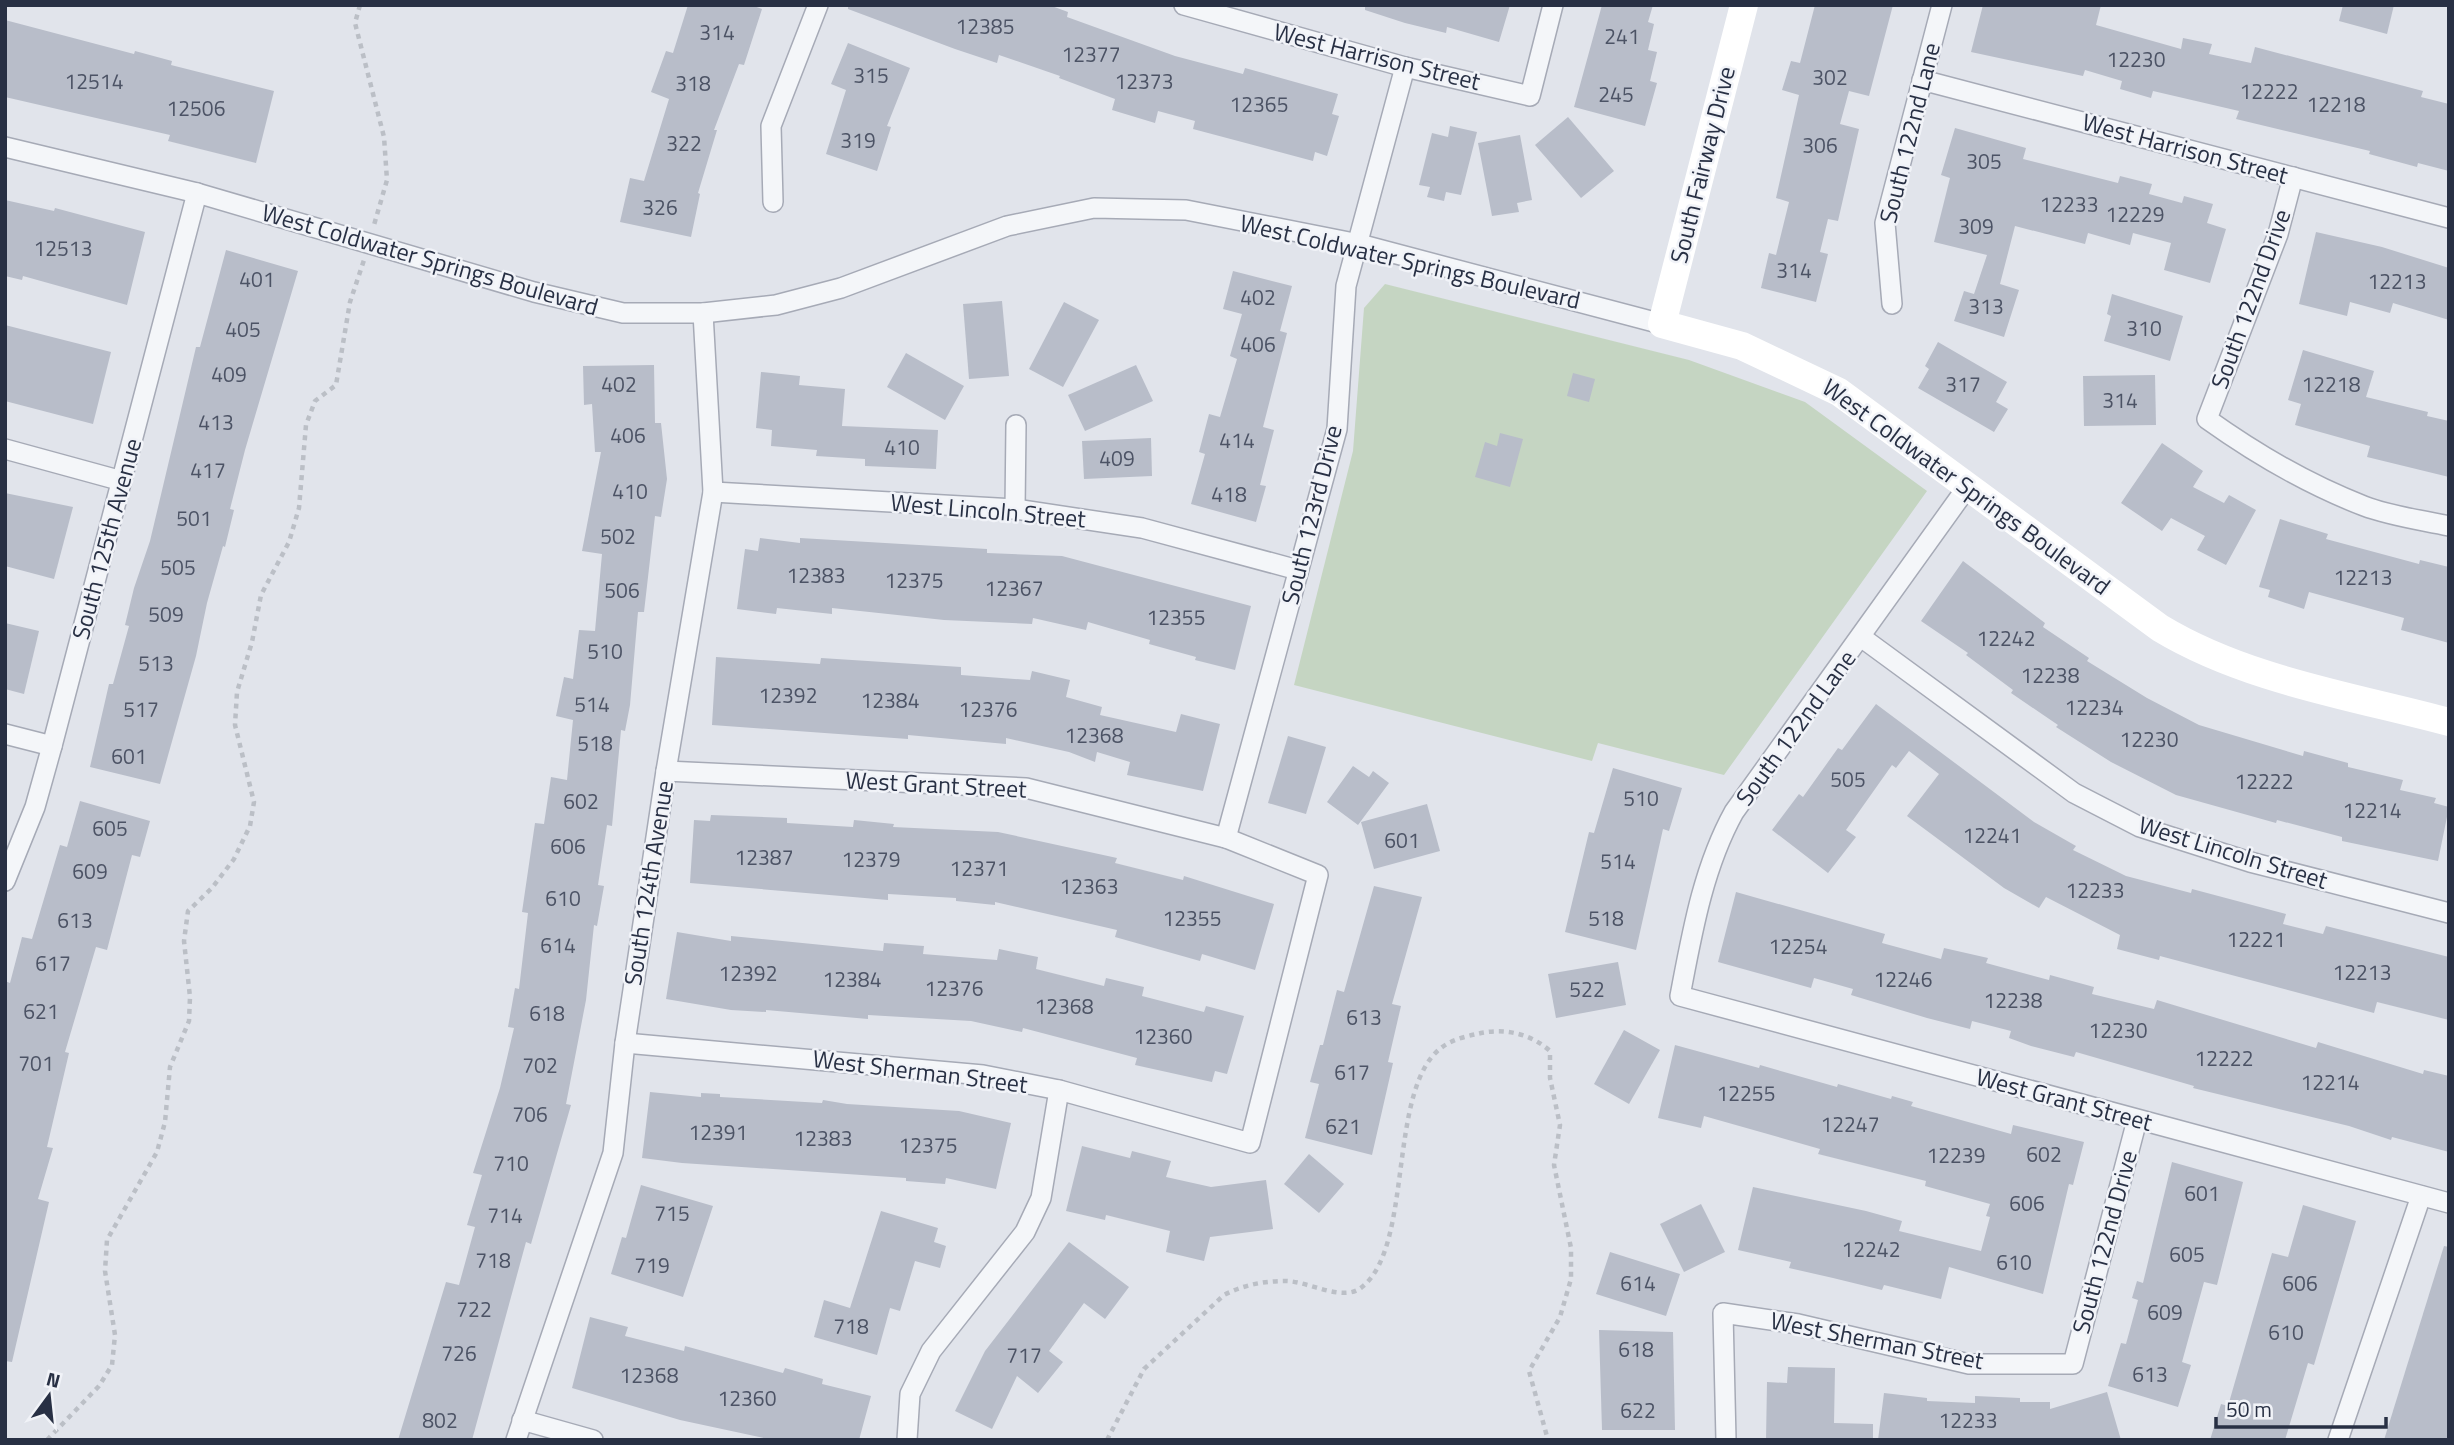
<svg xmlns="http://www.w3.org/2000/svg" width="2454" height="1445" font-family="'Titillium Web',sans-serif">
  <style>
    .green { fill: #c5d5c2 }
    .building { fill: #b8bdc9 }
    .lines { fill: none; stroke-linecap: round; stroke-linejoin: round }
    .street-casing { stroke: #a6aab6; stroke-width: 22 }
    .path { stroke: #bbbfc6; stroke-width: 4.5; stroke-dasharray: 5 5; stroke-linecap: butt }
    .street { stroke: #f4f6f9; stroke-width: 19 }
    .secondary { stroke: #fff; stroke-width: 28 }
    .labels { text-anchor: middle; stroke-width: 5; stroke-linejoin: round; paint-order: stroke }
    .number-label { font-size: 21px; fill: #4c5365 }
    .street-label { font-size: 24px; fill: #283044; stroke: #f1f3f8 }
  </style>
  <rect width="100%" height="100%" fill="#e1e4eb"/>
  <!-- green -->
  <polygon class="green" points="1385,284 1689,360 1805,402 1927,491 1724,775 1598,743 1592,761 1294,685 1353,451 1364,308"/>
  <!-- building -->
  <g class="building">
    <polygon points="688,5 751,5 762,9 744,65 739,64 714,130 717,130 698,193 700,194 691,237 620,222 630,178 644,181 669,99 651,92 666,51 673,53"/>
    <polygon points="848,5 1049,5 1068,12 1067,17 1175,56 1243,74 1245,68 1338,94 1332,114 1339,116 1327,156 1315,152 1313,161 1193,129 1195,121 1158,111 1155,123 1112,110 1115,99 1059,78 1060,76 999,55 997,63 955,49 848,9"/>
    <polygon points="1365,5 1510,5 1499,42 1447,27 1446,33 1405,23 1365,10"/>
    <polygon points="1602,5 1653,5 1648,22 1654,24 1648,50 1657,52 1650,81 1657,83 1645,126 1574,107"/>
    <polygon points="1815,5 1893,5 1869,96 1849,91 1840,124 1859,129 1838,221 1828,219 1820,252 1828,254 1816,302 1761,288 1769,253 1776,255 1789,202 1776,198 1799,95 1782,90 1791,61 1800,63"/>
    <polygon points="1983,5 2101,5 2096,25 2181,49 2183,38 2212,44 2209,54 2251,63 2255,47 2423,91 2421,97 2449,104 2449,171 2418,163 2417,167 2369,154 2370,151 2236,119 2239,111 2153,91 2151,98 2120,89 2122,81 2085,70 2083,76 1971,52"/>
    <polygon points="2343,5 2394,5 2387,34 2339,21"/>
    <polygon points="5,20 134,54 135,51 172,61 171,65 274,91 256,163 168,141 170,135 5,97"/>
    <polygon points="848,43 910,68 887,126 891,127 877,171 826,154 846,90 831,84"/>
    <polygon points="1568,117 1614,171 1581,198 1535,145"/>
    <polygon points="1450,126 1477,132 1461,195 1446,192 1444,201 1427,197 1430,187 1419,185 1432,133 1448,137"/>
    <polygon points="1955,128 2026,148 2023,159 2118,183 2120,176 2152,184 2149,194 2182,203 2184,196 2213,204 2207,223 2226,229 2210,283 2164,270 2171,243 2133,233 2130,245 2088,233 2085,244 2015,226 2000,284 2019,290 2004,337 1954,321 1964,291 1974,294 1987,255 1934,242 1950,178 1941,175"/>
    <polygon points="1520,135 1532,200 1517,203 1519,212 1492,216 1478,143"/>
    <polygon points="5,200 54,211 55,208 145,232 127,305 23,276 22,280 5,276"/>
    <polygon points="2316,232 2382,247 2449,268 2449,320 2393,303 2390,313 2350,302 2347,316 2299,304"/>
    <polygon points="226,250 298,271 245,450 230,509 234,510 225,547 223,546 207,603 196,656 160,784 90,767 109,684 113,684 129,626 125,625 134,588 150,541 196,347 200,347"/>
    <polygon points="1233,271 1292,286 1280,331 1287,333 1263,427 1274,430 1260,485 1266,486 1256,522 1191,504 1205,454 1199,452 1209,414 1220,417 1237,359 1230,356 1242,314 1223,309"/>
    <polygon points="2112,294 2183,316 2170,361 2104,341 2111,316 2107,314"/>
    <polygon points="1002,301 1009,376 969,379 963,304"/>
    <polygon points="1064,302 1099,320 1063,387 1029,369"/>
    <polygon points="5,325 111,352 93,424 5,401"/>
    <polygon points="1938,342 2007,382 1996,402 2008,409 1994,432 1918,388 1929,369 1925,366"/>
    <polygon points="2303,350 2374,371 2366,397 2428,412 2427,416 2449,421 2449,477 2367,457 2370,446 2295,425 2301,404 2288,400"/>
    <polygon points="906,353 964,386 945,420 887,387"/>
    <polygon points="654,365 655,423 661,423 667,479 661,517 655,516 644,612 638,612 630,705 625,731 621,730 612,826 607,825 598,885 604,886 597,926 594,925 586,1000 566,1104 571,1105 531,1244 526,1242 472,1440 398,1440 446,1282 459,1285 475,1227 467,1225 482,1175 473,1173 500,1088 514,1028 508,1027 515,988 519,989 528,913 522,912 535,823 544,824 551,777 567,780 573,720 556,716 564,677 573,679 579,630 595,631 602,554 582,551 601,452 595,452 592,404 584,405 583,366"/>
    <polygon points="1136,365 1153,401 1085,431 1068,395"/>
    <polygon points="761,372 800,376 799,385 845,389 842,426 938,430 936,469 865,466 865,459 816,456 817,450 771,446 772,430 756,428"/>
    <polygon points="1573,373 1595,379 1589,402 1567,396"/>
    <polygon points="2155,375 2156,425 2084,426 2083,376"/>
    <polygon points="1500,433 1523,439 1510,487 1475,477 1485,442 1497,446"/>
    <polygon points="1151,438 1152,476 1084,479 1082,441"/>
    <polygon points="2162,443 2203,471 2193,487 2224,503 2229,495 2256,510 2226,565 2197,550 2205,536 2171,518 2162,531 2121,503"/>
    <polygon points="5,493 73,507 54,579 5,566"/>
    <polygon points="2280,519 2328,534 2326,539 2419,564 2420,560 2449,567 2449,643 2401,630 2404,618 2309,592 2304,609 2268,597 2270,590 2259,587"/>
    <polygon points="760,538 800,543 800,538 987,549 987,553 1062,556 1251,606 1235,670 1195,660 1196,657 1149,644 1150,640 1088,622 1086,630 1033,618 1032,624 944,620 832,608 832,614 777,608 776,614 737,609 745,549 758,551"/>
    <polygon points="1963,561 2045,623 2043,627 2089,658 2087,661 2147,698 2199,725 2303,756 2304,751 2348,763 2348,767 2403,780 2400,790 2436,798 2434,803 2449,807 2438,861 2342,841 2342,837 2277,820 2276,823 2176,795 2111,762 2056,727 2058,725 2011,693 2013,690 1966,655 1968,653 1921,621"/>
    <polygon points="5,623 39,631 24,694 5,689"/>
    <polygon points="716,657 820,664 821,658 961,667 961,675 1030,680 1032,671 1070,680 1066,697 1102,707 1100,715 1176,732 1181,714 1220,724 1203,791 1127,775 1130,762 1097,752 1095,762 1069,752 1006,738 1006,744 908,735 908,739 712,725"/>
    <polygon points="1876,704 2034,822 2076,846 2073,850 2126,876 2191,893 2192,889 2286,914 2283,924 2323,934 2326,926 2449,957 2449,1020 2377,1002 2374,1013 2160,956 2159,960 2117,949 2120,935 2046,897 2039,908 2004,888 1907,816 1939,774 1909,751 1896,768 1892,765 1846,830 1856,837 1828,873 1772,830 1799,794 1803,797 1838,748 1842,750"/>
    <polygon points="1288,736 1326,747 1306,814 1268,803"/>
    <polygon points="1353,766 1369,777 1373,771 1389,783 1358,825 1327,802"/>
    <polygon points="1613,768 1682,788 1669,831 1663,829 1636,950 1565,932 1589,832 1594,833"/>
    <polygon points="80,801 150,821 140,857 132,855 107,950 96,947 65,1052 69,1053 47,1147 53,1148 38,1199 49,1202 12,1362 5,1361 5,981 10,983 22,937 32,939 60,845 67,847"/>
    <polygon points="1427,804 1440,851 1374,869 1361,822"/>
    <polygon points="711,815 787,818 787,823 853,827 854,820 894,824 893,827 998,832 1117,858 1115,863 1183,880 1184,876 1274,904 1255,970 1202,954 1200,961 1115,937 1117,930 995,902 995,905 956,901 956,898 888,894 888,900 690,883 694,820 710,821"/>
    <polygon points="1374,886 1422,897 1392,1004 1401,1006 1388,1062 1393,1063 1372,1155 1305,1138 1319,1084 1310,1082 1320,1045 1323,1045 1337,990 1344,992"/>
    <polygon points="1736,892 1885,934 1882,943 1941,959 1944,948 1988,958 1986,963 2049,980 2050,975 2094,987 2092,994 2154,1009 2157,1000 2316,1048 2318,1042 2423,1074 2424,1070 2449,1076 2449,1152 2392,1137 2391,1140 2349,1126 2193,1088 2194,1086 2076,1052 2074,1057 2031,1046 2009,1038 2011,1031 1972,1021 1970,1029 1927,1018 1851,995 1853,989 1814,978 1811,988 1718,962"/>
    <polygon points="677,932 731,941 731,936 883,951 884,943 924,946 923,954 997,960 999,949 1038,957 1036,969 1104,986 1106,978 1144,987 1142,996 1204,1012 1206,1006 1244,1016 1227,1074 1215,1071 1212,1082 1135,1065 1137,1058 1023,1028 1022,1032 971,1021 868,1015 868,1019 766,1010 766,1012 731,1010 666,999"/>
    <polygon points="1618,962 1626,1005 1556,1018 1548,974"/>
    <polygon points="1624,1030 1660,1050 1629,1104 1594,1084"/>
    <polygon points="1675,1045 1759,1068 1760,1065 1837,1087 1838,1084 1891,1099 1892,1096 1913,1102 1911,1106 2011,1134 2013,1125 2084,1142 2073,1185 2069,1184 2043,1294 1949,1267 1941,1299 1884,1285 1882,1290 1833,1278 1789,1268 1791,1262 1738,1250 1753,1187 1866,1211 1902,1221 1899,1231 1981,1251 1990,1217 1986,1216 1990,1204 1925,1186 1926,1181 1818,1154 1820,1149 1704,1116 1701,1128 1658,1118"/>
    <polygon points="650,1092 701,1097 701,1093 720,1094 720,1097 822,1103 823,1100 847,1104 959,1111 1011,1123 996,1189 946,1178 945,1184 906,1181 906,1178 682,1163 642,1158"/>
    <polygon points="1082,1146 1130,1158 1132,1151 1171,1161 1166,1177 1211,1187 1266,1180 1273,1229 1210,1237 1204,1261 1166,1252 1170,1231 1106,1215 1105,1220 1066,1211"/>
    <polygon points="1309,1154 1344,1184 1319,1213 1284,1184"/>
    <polygon points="2172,1162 2243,1182 2217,1285 2204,1282 2182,1362 2191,1365 2178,1407 2108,1386 2121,1343 2126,1344 2138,1300 2132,1298 2137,1281 2143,1283"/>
    <polygon points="641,1185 713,1206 683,1297 611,1274 622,1237 626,1238"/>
    <polygon points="1701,1204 1725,1252 1684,1272 1660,1224"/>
    <polygon points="2303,1205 2356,1221 2314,1365 2308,1363 2285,1440 2210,1440 2221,1404 2228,1406 2272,1253 2288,1257"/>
    <polygon points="881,1211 938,1228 934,1242 946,1246 940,1268 915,1261 900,1311 890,1308 877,1355 814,1337 824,1300 850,1308"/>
    <polygon points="1069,1242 1129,1287 1105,1319 1084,1303 1049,1351 1063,1362 1038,1393 1017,1376 992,1429 955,1411 985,1351"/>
    <polygon points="2444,1246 2449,1247 2449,1440 2384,1440"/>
    <polygon points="1610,1252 1680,1274 1666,1316 1596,1294"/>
    <polygon points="590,1317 628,1327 625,1336 684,1351 685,1346 783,1373 785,1368 823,1379 822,1384 871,1396 859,1440 773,1440 680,1420 572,1388"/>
    <polygon points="1599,1330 1673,1332 1675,1430 1602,1430"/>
    <polygon points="1788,1367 1835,1368 1834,1423 1873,1424 1873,1440 1766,1440 1767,1382 1787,1383"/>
    <polygon points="2107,1392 2121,1440 1878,1440 1884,1393 1927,1398 1927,1401 1975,1403 1975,1396 2020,1398 2020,1402 2050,1402 2050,1409"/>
  </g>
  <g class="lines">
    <defs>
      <g id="street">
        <polyline points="1184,5 1405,67 1530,96 1553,5"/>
        <polyline points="1922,80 2449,218"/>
        <polyline points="5,147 197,193 534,292 623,313 703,313 776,305 841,288 1007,226 1094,208 1186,210 1359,244 1662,324"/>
        <path d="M2293,177L2278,234L2207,419C2256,454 2307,484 2364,506C2390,516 2421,520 2449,526"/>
        <polyline points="773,202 771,126 818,5"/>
        <polyline points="1892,304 1885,223 1942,5"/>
        <polyline points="5,449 122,481"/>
        <path d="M1968,486L1734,812C1703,868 1692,933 1680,996L2449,1203"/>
        <polyline points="713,492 1015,509 1142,528 1298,570"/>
        <polyline points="1015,509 1016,425"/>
        <polyline points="1861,637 2074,793 2140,827 2250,862 2449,913"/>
        <polyline points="5,734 52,746"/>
        <polyline points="1226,838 1337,429 1346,286 1405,67"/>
        <polyline points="5,881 35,807 52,746 197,193"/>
        <polyline points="625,1043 983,1075 1059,1090 1250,1143 1318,875 1226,838 1026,788 666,771"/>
        <polyline points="522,1420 593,1440"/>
        <polyline points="516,1440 613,1153 625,1043 666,771 713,492 703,313"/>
        <polyline points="907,1440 910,1394 931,1351 1025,1232 1041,1198 1059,1090"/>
        <polyline points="1726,1440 1723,1313 1798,1324 1969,1364 2073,1364 2137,1120"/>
        <polyline points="2338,1440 2421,1196"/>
      </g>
    </defs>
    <!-- street casing -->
    <use href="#street" class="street-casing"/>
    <!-- path -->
    <g class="path">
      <polyline points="360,5 355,23 384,137 387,180 374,225"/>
      <polyline points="47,1440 99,1386 112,1365 115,1335 105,1271 107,1240 157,1152 165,1122 170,1067 189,1021 190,997 184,941 188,911 212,888 234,859 250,826 254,802 235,725 237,692 252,642 261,595 289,542 299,508 306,425 315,401 336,385 350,302 364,260"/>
      <path d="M1107,1440L1144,1369L1224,1295C1243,1285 1264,1281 1285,1281C1309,1281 1343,1303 1362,1287C1414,1246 1387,1089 1441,1048C1452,1039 1468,1036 1481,1033C1506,1028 1531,1034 1550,1051V1078L1560,1125L1554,1165L1571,1248V1279L1560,1317L1529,1371L1548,1440"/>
    </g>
    <!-- street -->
    <use href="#street" class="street"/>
    <!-- secondary -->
    <path class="secondary" d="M1744,5L1662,324L1742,346L1839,392L2160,628C2246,680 2352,696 2449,722"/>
  </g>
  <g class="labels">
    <!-- number labels -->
    <g class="number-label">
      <text x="985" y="34">12385</text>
      <text x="717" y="40">314</text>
      <text x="1622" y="44">241</text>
      <text x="1091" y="62">12377</text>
      <text x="2136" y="67">12230</text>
      <text x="871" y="83">315</text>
      <text x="1830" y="85">302</text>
      <text x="94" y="89">12514</text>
      <text x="1144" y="89">12373</text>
      <text x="693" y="91">318</text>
      <text x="2269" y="99">12222</text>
      <text x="1616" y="102">245</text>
      <text x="1259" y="112">12365</text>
      <text x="2336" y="112">12218</text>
      <text x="196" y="116">12506</text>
      <text x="858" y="148">319</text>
      <text x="684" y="151">322</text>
      <text x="1820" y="153">306</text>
      <text x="1984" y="169">305</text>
      <text x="2069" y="212">12233</text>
      <text x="660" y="215">326</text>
      <text x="2135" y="222">12229</text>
      <text x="1976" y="234">309</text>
      <text x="63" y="256">12513</text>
      <text x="1794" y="278">314</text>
      <text x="257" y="287">401</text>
      <text x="2397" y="289">12213</text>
      <text x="1258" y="305">402</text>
      <text x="1986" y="314">313</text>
      <text x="2144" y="336">310</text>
      <text x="243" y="337">405</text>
      <text x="1258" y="352">406</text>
      <text x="229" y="382">409</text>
      <text x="619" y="392">402</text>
      <text x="1963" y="392">317</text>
      <text x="2331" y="392">12218</text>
      <text x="2120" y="408">314</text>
      <text x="216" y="430">413</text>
      <text x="628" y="443">406</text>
      <text x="1237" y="448">414</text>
      <text x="902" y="455">410</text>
      <text x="1117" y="466">409</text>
      <text x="208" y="478">417</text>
      <text x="630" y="499">410</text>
      <text x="1229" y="502">418</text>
      <text x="194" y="526">501</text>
      <text x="618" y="544">502</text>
      <text x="178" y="575">505</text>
      <text x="816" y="583">12383</text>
      <text x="2363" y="585">12213</text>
      <text x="914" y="588">12375</text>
      <text x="1014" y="596">12367</text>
      <text x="622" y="598">506</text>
      <text x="166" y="622">509</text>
      <text x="1176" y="625">12355</text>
      <text x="2006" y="646">12242</text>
      <text x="605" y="659">510</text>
      <text x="156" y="671">513</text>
      <text x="2050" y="683">12238</text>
      <text x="788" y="703">12392</text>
      <text x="890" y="708">12384</text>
      <text x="592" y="712">514</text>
      <text x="2094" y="715">12234</text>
      <text x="141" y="717">517</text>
      <text x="988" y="717">12376</text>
      <text x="1094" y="743">12368</text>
      <text x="2149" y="747">12230</text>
      <text x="595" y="751">518</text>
      <text x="129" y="764">601</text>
      <text x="1848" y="787">505</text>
      <text x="2264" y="789">12222</text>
      <text x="1641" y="806">510</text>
      <text x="581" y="809">602</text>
      <text x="2372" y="818">12214</text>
      <text x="110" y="836">605</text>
      <text x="1992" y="843">12241</text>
      <text x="1402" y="848">601</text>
      <text x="568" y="854">606</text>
      <text x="764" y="865">12387</text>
      <text x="871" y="867">12379</text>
      <text x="1618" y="869">514</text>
      <text x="979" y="876">12371</text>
      <text x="90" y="879">609</text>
      <text x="1089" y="894">12363</text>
      <text x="2095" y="898">12233</text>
      <text x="563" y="906">610</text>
      <text x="1192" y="926">12355</text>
      <text x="1606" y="926">518</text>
      <text x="75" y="928">613</text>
      <text x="2256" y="947">12221</text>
      <text x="558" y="953">614</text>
      <text x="1798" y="954">12254</text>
      <text x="53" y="971">617</text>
      <text x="2362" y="980">12213</text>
      <text x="748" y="981">12392</text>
      <text x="852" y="987">12384</text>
      <text x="1903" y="987">12246</text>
      <text x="954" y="996">12376</text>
      <text x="1587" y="997">522</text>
      <text x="2013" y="1008">12238</text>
      <text x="1064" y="1014">12368</text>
      <text x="41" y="1019">621</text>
      <text x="547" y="1021">618</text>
      <text x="1364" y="1025">613</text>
      <text x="2118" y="1038">12230</text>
      <text x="1163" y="1044">12360</text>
      <text x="2224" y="1066">12222</text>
      <text x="36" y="1071">701</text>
      <text x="540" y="1073">702</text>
      <text x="1352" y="1080">617</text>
      <text x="2330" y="1090">12214</text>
      <text x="1746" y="1101">12255</text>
      <text x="530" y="1122">706</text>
      <text x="1850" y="1132">12247</text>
      <text x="1343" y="1134">621</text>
      <text x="718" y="1140">12391</text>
      <text x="823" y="1146">12383</text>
      <text x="928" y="1153">12375</text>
      <text x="2044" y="1162">602</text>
      <text x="1956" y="1163">12239</text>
      <text x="511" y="1171">710</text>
      <text x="2202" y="1201">601</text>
      <text x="2027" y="1211">606</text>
      <text x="672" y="1221">715</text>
      <text x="505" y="1223">714</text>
      <text x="1871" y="1257">12242</text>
      <text x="2187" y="1262">605</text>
      <text x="493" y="1268">718</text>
      <text x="2014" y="1270">610</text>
      <text x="652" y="1273">719</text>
      <text x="1638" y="1291">614</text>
      <text x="2300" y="1291">606</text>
      <text x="474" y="1317">722</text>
      <text x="2165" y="1320">609</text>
      <text x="851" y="1334">718</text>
      <text x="2286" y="1340">610</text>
      <text x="1636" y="1357">618</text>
      <text x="459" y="1361">726</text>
      <text x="1024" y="1363">717</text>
      <text x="2150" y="1382">613</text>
      <text x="649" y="1383">12368</text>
      <text x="747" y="1406">12360</text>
      <text x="1638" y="1418">622</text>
      <text x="440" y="1428">802</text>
      <text x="1968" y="1428">12233</text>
    </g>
    <!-- street labels -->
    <g class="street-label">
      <text transform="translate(1377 57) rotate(14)" y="8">West Harrison Street</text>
      <text transform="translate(1910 133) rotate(-76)" y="8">South 122nd Lane</text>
      <text transform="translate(2185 149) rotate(15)" y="8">West Harrison Street</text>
      <text transform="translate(1703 165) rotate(-76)" y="8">South Fairway Drive</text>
      <text transform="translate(430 260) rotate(16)" y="8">West Coldwater Springs Boulevard</text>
      <text transform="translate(1410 262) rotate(13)" y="8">West Coldwater Springs Boulevard</text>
      <text transform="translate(2251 299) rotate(-70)" y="8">South 122nd Drive</text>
      <text transform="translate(1966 487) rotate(36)" y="8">West Coldwater Springs Boulevard</text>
      <text transform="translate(988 511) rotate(5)" y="8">West Lincoln Street</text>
      <text transform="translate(1312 515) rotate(-76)" y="8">South 123rd Drive</text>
      <text transform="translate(107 539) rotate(-75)" y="8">South 125th Avenue</text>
      <text transform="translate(1796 728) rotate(-54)" y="8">South 122nd Lane</text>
      <text transform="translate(936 785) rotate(3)" y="8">West Grant Street</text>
      <text transform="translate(2233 853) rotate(17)" y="8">West Lincoln Street</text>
      <text transform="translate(649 883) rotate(-81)" y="8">South 124th Avenue</text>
      <text transform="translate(920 1072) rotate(7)" y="8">West Sherman Street</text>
      <text transform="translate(2064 1100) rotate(15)" y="8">West Grant Street</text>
      <text transform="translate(2105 1242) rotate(-75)" y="8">South 122nd Drive</text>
      <text transform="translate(1877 1341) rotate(11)" y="8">West Sherman Street</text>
    </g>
  </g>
  <!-- border -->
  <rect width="2454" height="1445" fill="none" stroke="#283044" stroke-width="14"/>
  <!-- north arrow -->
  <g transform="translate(49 1396) rotate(15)" stroke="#f1f3f8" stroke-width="5" paint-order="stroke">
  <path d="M0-5L12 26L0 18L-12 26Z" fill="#283044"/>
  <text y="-10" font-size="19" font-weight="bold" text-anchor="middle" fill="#283044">N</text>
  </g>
  <!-- scale -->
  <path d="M2216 1417v10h170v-10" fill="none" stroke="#283044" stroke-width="3.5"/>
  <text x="2226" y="1417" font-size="21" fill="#283044" stroke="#f1f3f8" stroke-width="5" paint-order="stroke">50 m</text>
</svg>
